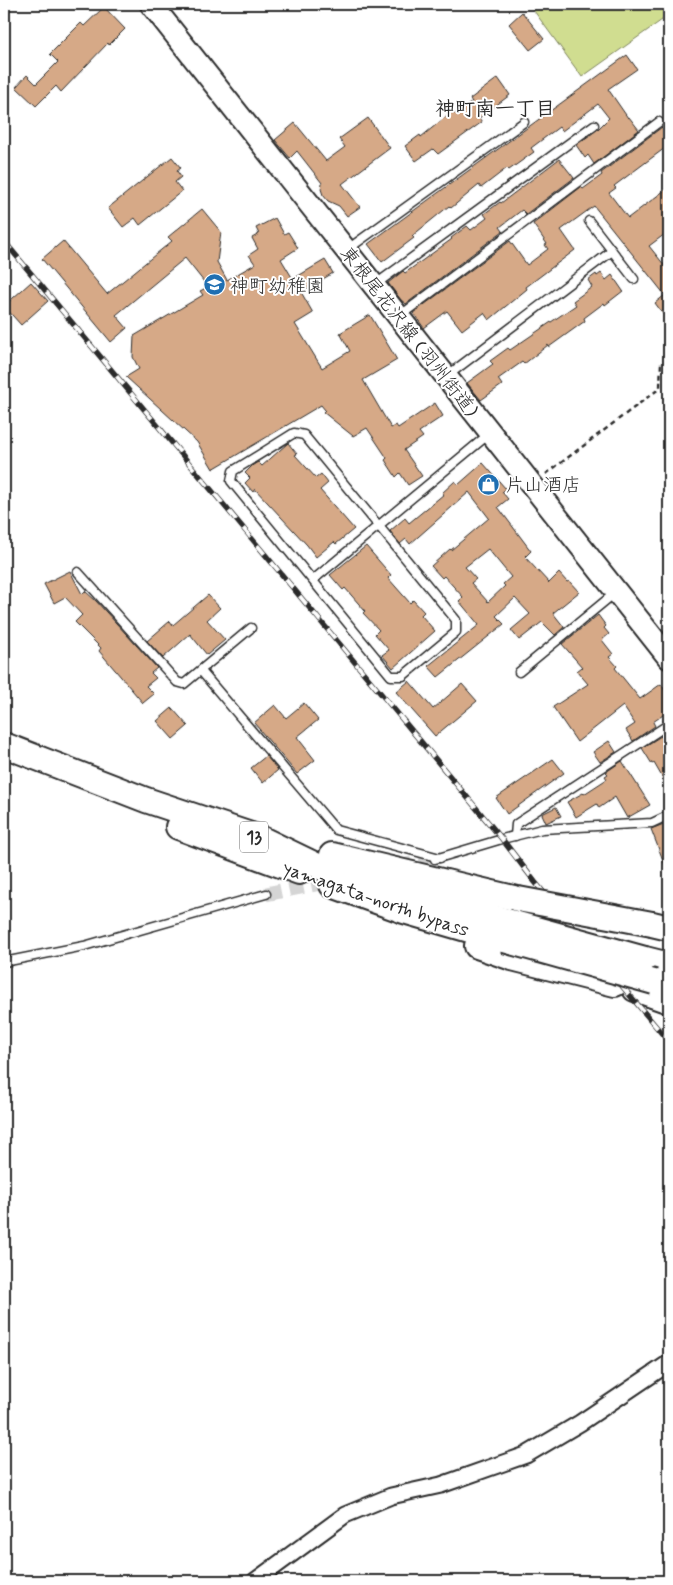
<svg xmlns="http://www.w3.org/2000/svg" width="673" height="1585" font-family="Mynerve,'Klee One',sans-serif">
  <style>
    .green { fill: #d0dd90; stroke: #7e845e }
    .building { fill: #d6a987; stroke: #2b2b2b; fill-rule: evenodd }
    .lines { fill: none; stroke-linecap: round; stroke-linejoin: round }
    .minor-tunnel { stroke: #d5d5d5; stroke-width: 15; stroke-dasharray: 15 8; stroke-linecap: butt }
    .service-casing { stroke: #2b2b2b; stroke-width: 11 }
    .minor-casing { stroke: #2b2b2b; stroke-width: 19 }
    .secondary-casing { stroke: #2b2b2b; stroke-width: 25 }
    .trunk-casing { stroke: #2b2b2b; stroke-width: 28 }
    .path { stroke: #2b2b2b; stroke-width: 2.5; stroke-dasharray: 5 4; stroke-linecap: butt }
    .service { stroke: #fff; stroke-width: 8 }
    .minor { stroke: #fff; stroke-width: 15 }
    .secondary { stroke: #fff; stroke-width: 21 }
    .trunk { stroke: #fff; stroke-width: 24 }
    .rail-casing { stroke: #2b2b2b; stroke-width: 5.5 }
    .rail { stroke: #fff; stroke-width: 4; stroke-dasharray: 11; stroke-linecap: butt }
    .trunk-bridge-casing { stroke: #2b2b2b; stroke-width: 28; stroke-linecap: butt }
    .trunk-bridge { stroke: #fff; stroke-width: 24 }
    .labels { text-anchor: middle; stroke-width: 4; stroke-linejoin: round; paint-order: stroke }
    .shield { fill: #fff; stroke: #6b6b6b; stroke-width: 1 }
    .shield-label { font-size: 18px; font-weight: bold; fill: #2b2b2b }
    .poi-label { font-size: 19px; fill: #2b2b2b; stroke: #fff; text-anchor: start }
    .street-label { font-size: 19px; fill: #2b2b2b; stroke: #fff }
    .neighbourhood-label { font-size: 20px; font-weight: bold; fill: #2b2b2b; stroke: #fff }
  </style>
  <rect width="100%" height="100%" fill="#fff"/>
  <filter id="ink" filterUnits="userSpaceOnUse"><feTurbulence type="fractalNoise" baseFrequency=".02" numOctaves="2"/><feDisplacementMap in="SourceGraphic" scale="10" xChannelSelector="R" yChannelSelector="G"/><feConvolveMatrix kernelMatrix="1 2 1 2 8 2 1 2 1" color-interpolation-filters="sRGB"/></filter>
  <g filter="url(#ink)">
    <!-- green -->
    <polygon class="green" points="529,4 669,4 669,15 582,77"/>
    <!-- building -->
    <g class="building">
      <polygon points="104,7 125,29 109,45 108,43 61,92 56,86 36,106 16,87 27,75 36,84 58,62 50,54 81,23 84,26"/>
      <polygon points="522,12 544,39 530,50 509,24"/>
      <polygon points="627,55 637,69 608,89 628,118 629,117 639,130 594,164 588,155 585,158 576,145 597,130 609,118 598,104 562,131 559,127 531,148 534,152 509,170 507,168 481,188 479,185 451,208 449,206 412,236 414,238 382,262 368,244"/>
      <polygon points="498,78 510,95 479,118 482,122 438,154 433,149 416,161 405,146 420,135 421,137 453,111 455,114 472,102 470,99"/>
      <polygon points="368,118 390,148 342,184 360,207 347,216 339,206 328,201 323,195 321,189 322,183 297,151 290,158 275,140 295,123 326,161 345,147 339,139"/>
      <polygon points="662,127 669,138 669,145 614,186 616,188 609,193 628,218 669,187 669,231 649,246 669,271 669,322 655,303 665,295 594,206 561,230 575,250 526,287 527,289 489,320 484,313 462,330 447,311 424,328 413,313 510,241 527,265 548,249 545,245 547,244 533,224 581,187 583,189 602,175 601,173"/>
      <polygon points="172,157 181,168 177,171 181,177 175,182 182,191 140,225 135,218 123,227 108,208"/>
      <polygon points="559,159 574,178 526,214 522,210 500,227 503,231 406,304 401,300 388,283 403,271 405,273 452,239 451,238 467,226 471,230 487,218 484,214 500,202 501,203"/>
      <polygon points="202,209 221,232 217,262 227,280 255,264 249,255 258,249 252,238 259,234 256,228 275,218 284,234 288,232 298,248 281,259 293,279 325,260 333,273 301,292 313,313 295,324 322,368 350,351 340,333 370,315 397,360 363,380 391,428 396,425 398,428 435,403 443,416 419,432 423,437 404,450 422,476 408,485 400,473 396,477 385,460 387,458 367,428 353,436 323,412 325,410 321,405 213,469 197,442 126,377 139,369 133,357 134,336 203,295 200,291 208,287 185,258 116,315 127,328 111,342 42,259 63,241 107,294 172,241 168,237"/>
      <polygon points="601,273 606,280 612,275 623,291 605,305 604,303 584,318 585,321 549,347 548,345 524,364 522,362 498,379 502,385 481,400 467,383 493,364 490,361 508,348 510,350 576,305 573,301 592,287 588,280 596,274 597,276"/>
      <polygon points="31,282 48,301 21,325 4,306"/>
      <polygon points="288,443 297,454 295,455 316,478 321,474 328,483 320,490 354,529 336,544 334,542 316,557 307,545 255,489 253,492 245,483 250,478 245,473 253,465 258,462 262,466"/>
      <path d="M483,463L506,489L502,492L508,499L498,507L531,551L525,557L549,583L559,573L567,582L569,581L579,592L553,613L564,627L555,635L542,622L519,640L511,630L530,614L515,598L496,616L504,624L438,677L428,666L479,625L459,601L463,597L444,576L442,578L431,566L450,549L451,550L489,518L469,492L410,544L406,539L400,544L390,531L405,518L409,523L444,494L442,493L455,481L458,485ZM488,549L511,577L503,584L505,586L488,602L471,583L476,579L465,567Z"/>
      <polygon points="366,546 391,575 388,578 410,603 413,600 424,612 421,615 435,631 393,668 382,655 389,650 375,634 379,630 363,613 365,611 345,588 343,590 330,575"/>
      <polygon points="70,571 82,594 85,591 96,601 157,668 151,673 156,678 146,686 154,694 143,703 99,651 101,648 75,622 82,615 65,597 54,603 44,584"/>
      <polygon points="208,595 220,608 207,620 225,640 207,655 190,634 163,658 147,641 170,621 173,625"/>
      <polygon points="598,615 606,626 604,628 609,634 602,640 613,654 609,657 617,666 615,668 640,699 661,684 669,697 669,711 653,722 655,726 633,741 626,730 635,724 623,706 577,742 553,707 588,684 577,671 582,667 562,644"/>
      <polygon points="409,681 433,709 462,684 477,701 435,736 396,692"/>
      <polygon points="304,703 318,720 297,737 315,760 297,774 254,723 275,705 286,718"/>
      <polygon points="172,708 188,726 173,739 157,721"/>
      <polygon points="661,736 669,749 669,789 654,763 652,764 642,748"/>
      <polygon points="609,741 616,752 600,762 593,752"/>
      <polygon points="266,756 278,770 263,783 251,768"/>
      <polygon points="553,759 564,773 507,814 496,798"/>
      <polygon points="622,761 650,805 627,818 615,797 599,808 597,804 576,817 567,802 583,793 584,794 607,779 605,776 608,774 606,772"/>
      <polygon points="556,807 561,816 546,823 542,814"/>
      <polygon points="669,822 669,873 668,873 651,829"/>
    </g>
    <g class="lines">
      <!-- minor-tunnel -->
      <g class="minor-tunnel">
        <polyline points="397,867 433,860"/>
        <polyline points="266,894 340,879"/>
      </g>
      <defs>
        <g id="service">
          <polyline points="589,221 634,279"/>
          <polyline points="348,249 524,122"/>
          <polyline points="376,284 594,125"/>
          <polyline points="401,315 659,122"/>
          <polyline points="447,376 612,251"/>
          <polygon points="294,433 304,435 456,620 456,632 403,676 391,676 231,481 233,471"/>
          <polyline points="78,572 177,682 184,684 251,628"/>
          <polyline points="313,580 489,434"/>
          <polyline points="201,671 336,830 440,858"/>
          <polyline points="519,672 616,592"/>
          <polyline points="515,836 516,824 669,724"/>
          <polyline points="435,859 502,839 542,829 652,823 669,815"/>
          <polyline points="4,962 84,946 266,894"/>
        </g>
        <polyline id="minor" points="255,1581 345,1515 391,1496 441,1485 526,1455 580,1423 669,1363"/>
        <polyline id="secondary" points="151,4 669,658"/>
        <g id="trunk">
          <polyline points="4,745 146,800 260,838 322,868 507,921"/>
          <polyline points="178,827 299,872"/>
          <polyline points="332,855 518,899"/>
          <polyline points="332,885 404,911 504,940"/>
          <polyline points="652,924 669,928"/>
          <polyline points="477,946 512,958 615,984"/>
          <polyline points="645,959 669,965"/>
          <polyline points="635,989 669,1001"/>
        </g>
      </defs>
      <!-- service casing -->
      <use href="#service" class="service-casing"/>
      <!-- minor casing -->
      <use href="#minor" class="minor-casing"/>
      <!-- secondary casing -->
      <use href="#secondary" class="secondary-casing"/>
      <!-- trunk casing -->
      <use href="#trunk" class="trunk-casing"/>
      <!-- path -->
      <polyline class="path" points="546,474 660,388 661,363 669,357"/>
      <!-- service -->
      <use href="#service" class="service"/>
      <!-- minor -->
      <use href="#minor" class="minor"/>
      <!-- secondary -->
      <use href="#secondary" class="secondary"/>
      <!-- trunk -->
      <use href="#trunk" class="trunk"/>
      <defs>
        <polyline id="rail" points="4,241 502,839 535,882 669,1042"/>
      </defs>
      <!-- rail casing -->
      <use href="#rail" class="rail-casing"/>
      <!-- rail -->
      <use href="#rail" class="rail"/>
      <defs>
        <g id="trunk-bridge">
          <polyline points="518,899 652,924"/>
          <polyline points="507,921 645,959"/>
          <polyline points="504,940 654,982"/>
        </g>
      </defs>
      <!-- trunk-bridge casing -->
      <use href="#trunk-bridge" class="trunk-bridge-casing"/>
      <!-- trunk-bridge -->
      <use href="#trunk-bridge" class="trunk-bridge"/>
    </g>
  </g>
  <!-- icons -->
  <defs>
    <symbol id="school-disc" viewBox="-11 -11 22 22"><circle r="9.5" fill="#1f6fb2" stroke="#fff"/><path d="M0-5L7-2L0 1L-7-2ZM-4 1L0 2.5L4 1V4Q0 6-4 4Z" fill="#fff"/></symbol>
    <symbol id="shop-disc" viewBox="-11 -11 22 22"><circle r="9.5" fill="#1f6fb2" stroke="#fff"/><path d="M-5-2.5h2.3a2.7 3.5 0 0 1 5.4 0H5L5.5 6h-11ZM-1.5-2.5h3a1.5 2.3 0 0 0-3 0Z" fill="#fff"/></symbol>
  </defs>
  <g fill-rule="evenodd">
    <use href="#school-disc" x="202" y="272" width="25" height="25"/>
    <use href="#shop-disc" x="476" y="472" width="25" height="25"/>
  </g>
  <g class="labels">
    <!-- shield labels -->
    <rect class="shield" x="240" y="821.5" width="28" height="31" rx="4"/>
    <g class="shield-label">
      <text x="254" y="843">13</text>
    </g>
    <!-- poi labels -->
    <g class="poi-label">
      <text x="230" y="292">神町幼稚園</text>
      <text x="505" y="491">片山酒店</text>
    </g>
    <!-- street labels -->
    <g class="street-label">
      <text transform="translate(410 331) rotate(52)" y="7">東根尾花沢線 (羽州街道)</text>
      <text transform="translate(376 898) rotate(19)" y="7">yamagata-north bypass</text>
    </g>
    <!-- neighbourhood labels -->
    <g class="neighbourhood-label">
      <text x="495" y="115">神町南一丁目</text>
    </g>
  </g>
  <!-- margin -->
  <rect width="673" height="1585" fill="none" stroke="#fff" stroke-width="20"/>
  <rect x="10" y="10" width="653" height="1565" fill="none" stroke="#2b2b2b" stroke-width="2" filter="url(#ink)"/>
</svg>
